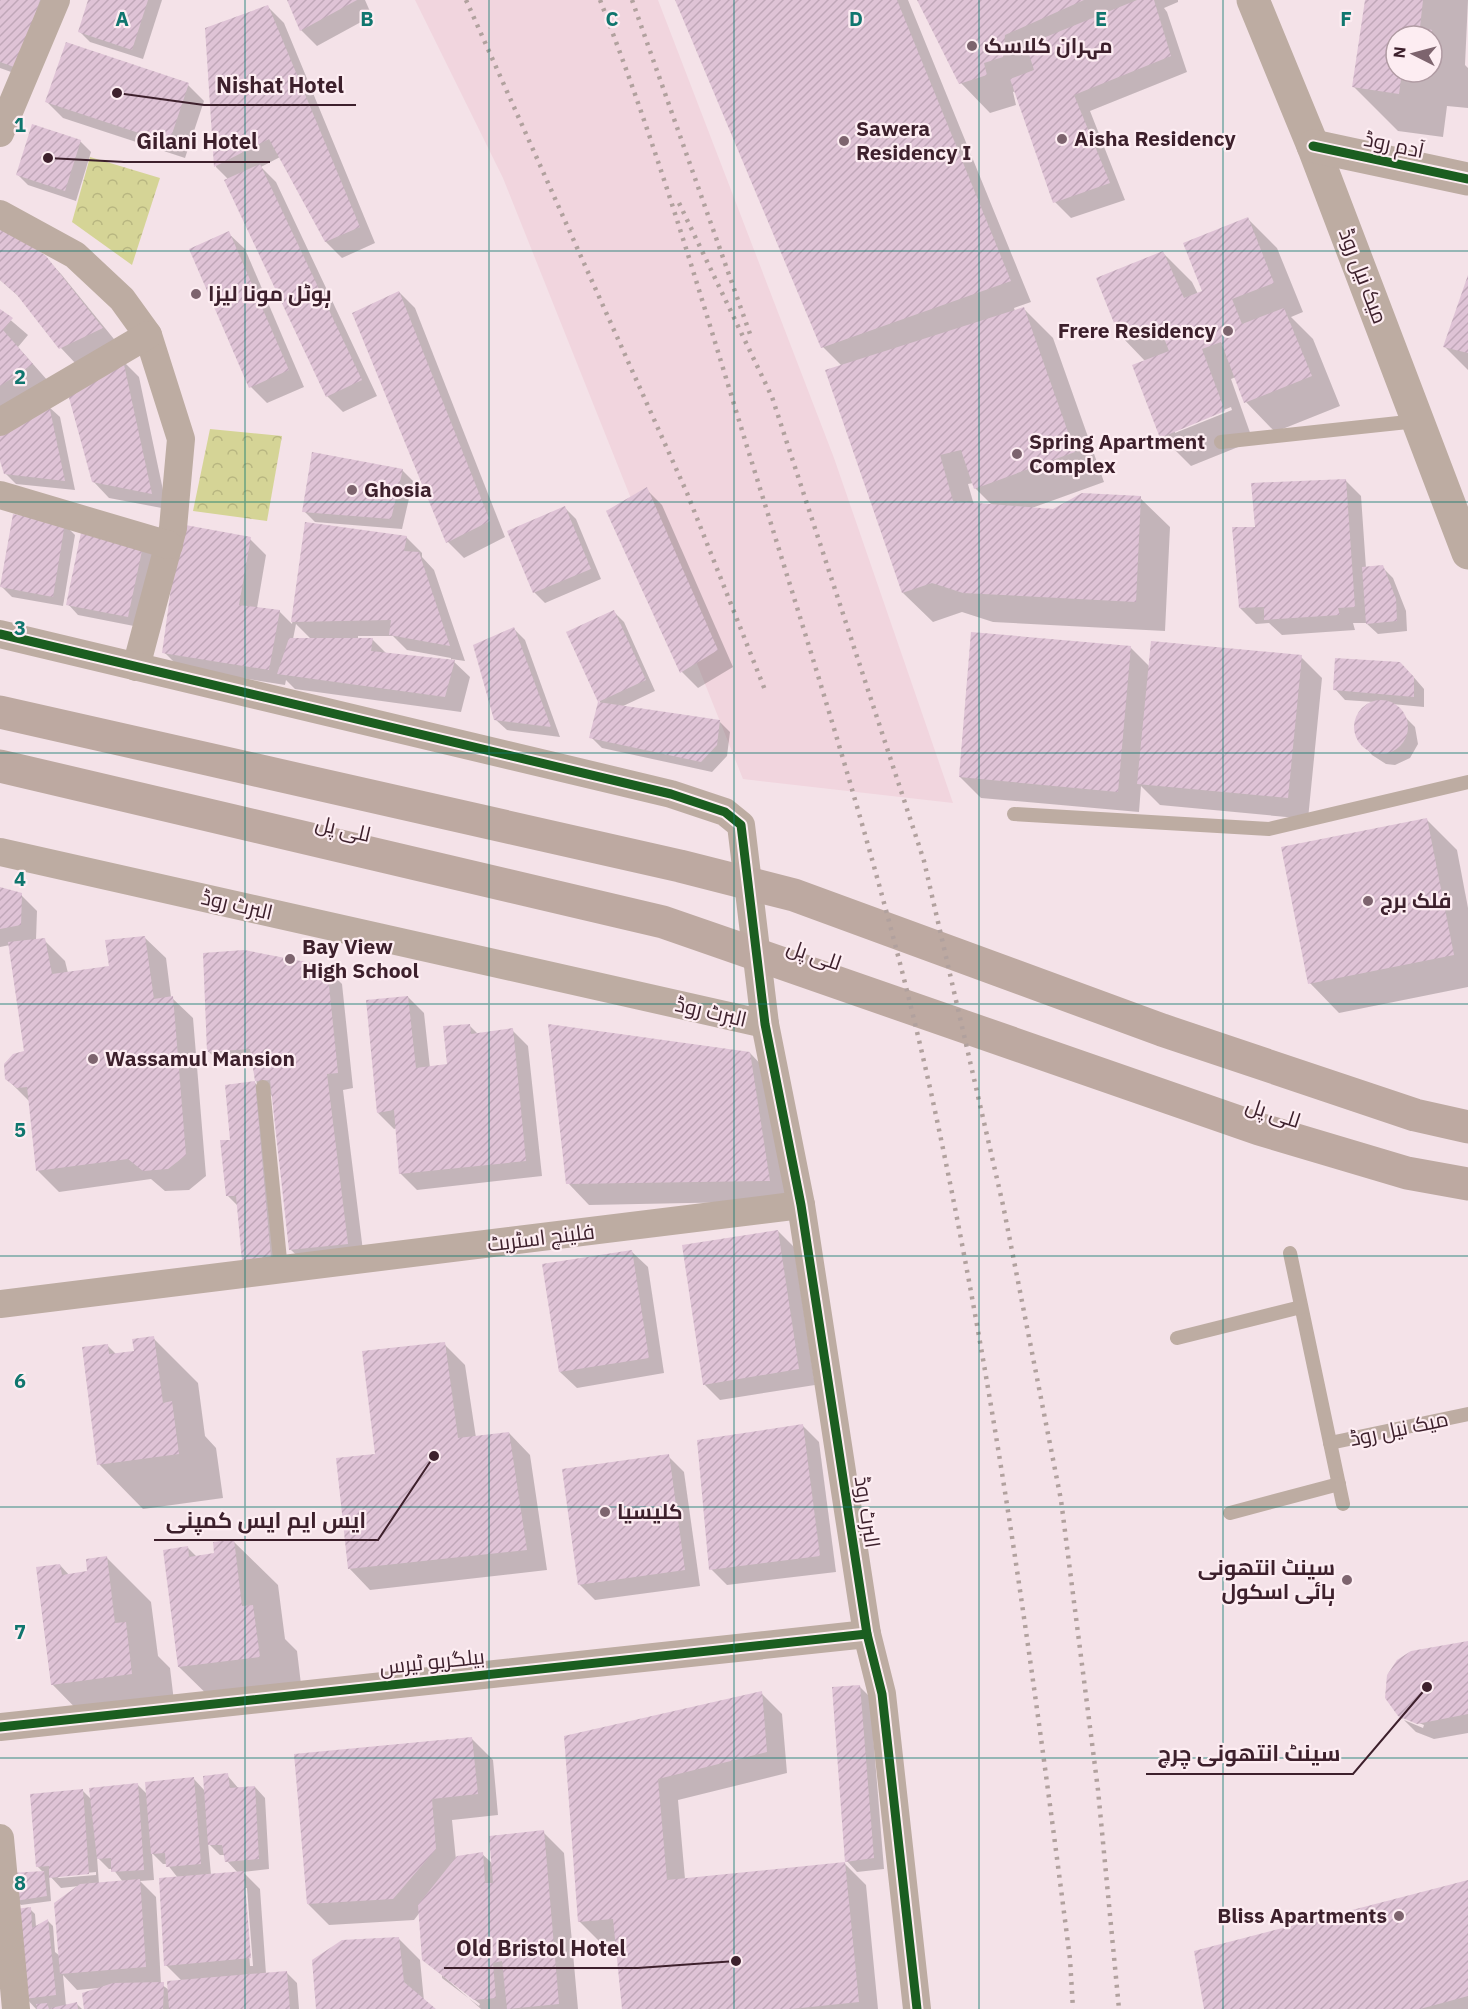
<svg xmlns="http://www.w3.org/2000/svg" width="1468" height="2009" font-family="'IBM Plex Sans',Cairo,sans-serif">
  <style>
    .built { fill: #f1d5de }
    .park { fill: url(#park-crowns) }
    .shadow { fill: #0003; fill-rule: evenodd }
    .building { fill: url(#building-hatch) }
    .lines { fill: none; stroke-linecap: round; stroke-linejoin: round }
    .service { stroke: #bdaca2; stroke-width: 14 }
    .minor { stroke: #bdaca2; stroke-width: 28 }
    .tertiary { stroke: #bdaca2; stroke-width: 33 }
    .secondary { stroke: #bda9a1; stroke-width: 33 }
    .rail { stroke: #b1a19e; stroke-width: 4.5; stroke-dasharray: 3 6; stroke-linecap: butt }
    .cycleway-casing { stroke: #fdedf2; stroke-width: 13 }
    .cycleway { stroke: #1b5e20; stroke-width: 9 }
    .grid { fill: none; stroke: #0f766e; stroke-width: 1.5; stroke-opacity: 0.55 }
    .poi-dot { fill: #7d646e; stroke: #fdedf2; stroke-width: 2 }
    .labels { text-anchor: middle; stroke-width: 4.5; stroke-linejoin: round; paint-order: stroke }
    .poi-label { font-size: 21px; font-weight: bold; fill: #3d202c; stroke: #fdedf2; text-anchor: start }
    .street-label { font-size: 21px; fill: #3d202c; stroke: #fdedf2 }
    .grid-label { font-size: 20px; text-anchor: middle; font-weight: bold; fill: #0f766e; stroke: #fdedf2; stroke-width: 4.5; stroke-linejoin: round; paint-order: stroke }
    .leader { fill: none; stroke: #3d202c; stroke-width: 2 }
    .callout-dot { fill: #3d202c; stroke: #fdedf2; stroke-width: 2 }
    .callout-label { font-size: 22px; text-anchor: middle; font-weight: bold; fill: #3d202c; stroke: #fdedf2; stroke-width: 4.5; stroke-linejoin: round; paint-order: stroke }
  </style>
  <defs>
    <pattern id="park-crowns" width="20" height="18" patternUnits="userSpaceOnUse" patternTransform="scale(1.5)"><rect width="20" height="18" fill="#d5d496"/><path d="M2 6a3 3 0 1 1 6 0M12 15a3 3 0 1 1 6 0" fill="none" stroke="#b8b681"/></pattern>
    <pattern id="building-hatch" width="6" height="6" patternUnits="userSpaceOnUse" patternTransform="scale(1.5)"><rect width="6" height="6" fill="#dfc3d6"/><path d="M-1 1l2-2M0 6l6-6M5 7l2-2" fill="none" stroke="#c0a7b8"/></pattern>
  </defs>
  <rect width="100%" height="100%" fill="#f4e2e8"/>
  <!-- built -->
  <polygon class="built" points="415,0 658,0 834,458 953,803 743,779 503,178"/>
  <!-- park -->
  <g class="park">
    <polygon points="90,157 160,178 132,265 72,222"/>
    <polygon points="210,429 282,436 267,521 193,511"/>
  </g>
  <!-- shadow -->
  <g class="shadow">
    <polygon points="0,0 54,0 28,78 0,68"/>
    <polygon points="89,0 162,0 143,59 90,42 79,31"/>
    <polygon points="288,0 365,0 372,16 317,46 301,30"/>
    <path d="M677,0H908L1031,302L1014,308L1015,311L1023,308L1053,338L1104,482L1029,509L1054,511L1140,498L1170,527L1165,631L993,622L962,612L933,622L903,593L827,371L842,366L823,347ZM973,483L975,488L993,506L974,505L968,484Z"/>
    <polygon points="919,0 1178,0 1178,2 1164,8 1167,12 1187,72 1090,111 1125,200 1071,218 1055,202 1016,91 1013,92 1016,105 990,113 961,83"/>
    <path d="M1367,0H1468L1465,65L1468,68V108L1447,106L1443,137L1398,131L1353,86ZM1396,36H1432V72H1396Z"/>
    <polygon points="268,7 284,23 375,243 342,258 326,242 280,157 261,167 276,182 377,396 343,412 327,396 229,180 216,167 207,29"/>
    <polygon points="188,85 204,101 185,158 63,118 47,102"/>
    <polygon points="80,141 91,152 76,201 28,185 18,175"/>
    <path d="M1247,218L1277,248L1303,312L1291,317L1313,339L1340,406L1275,432L1246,402L1236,377L1231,379L1253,441L1191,466L1162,437L1146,362L1122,337L1163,253L1192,282L1198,294L1204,292ZM1231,407L1232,410L1175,433V430Z"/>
    <polygon points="0,224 45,257 61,274 118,344 77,365 61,348 23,300 0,280"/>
    <polygon points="228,233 245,249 304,387 267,403 251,387"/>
    <polygon points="1468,279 1468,370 1445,347"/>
    <polygon points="399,292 415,308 505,537 464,558 448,542 354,314"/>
    <polygon points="0,311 28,335 18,347 48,381 0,408"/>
    <polygon points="123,361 139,377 167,509 109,498 93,481"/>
    <polygon points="49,407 60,417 75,490 16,484 5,473 0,455"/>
    <polygon points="402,470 413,481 402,529 315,522 304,511"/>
    <polygon points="1345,480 1361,496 1366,568 1382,567 1393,578 1406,611 1407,631 1378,634 1366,623 1353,623 1355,630 1282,635 1269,623 1256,624 1240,608"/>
    <polygon points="646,489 662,505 733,667 698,688 682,672 608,512"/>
    <polygon points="565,508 576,519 601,579 545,603 534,592 509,532"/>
    <path d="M307,524L406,537L422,553V557L434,570L465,661L451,659L470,677L461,712L295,689L286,680L285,685L180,668L164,652L250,539L266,555L257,608L279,611L292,624ZM296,624L311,639H293ZM358,636H393L407,650L451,658V661L387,654L372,639H358Z"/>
    <polygon points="65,525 75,535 63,606 12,597 2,587"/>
    <polygon points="83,530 154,553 139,627 78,615 68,604"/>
    <polygon points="613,611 624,622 655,691 621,707 719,721 730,732 727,756 712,772 602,748 591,737 600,702 568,632"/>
    <polygon points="514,629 525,640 560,737 507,730 496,720"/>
    <polygon points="1130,647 1150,667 1301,657 1322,678 1308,819 1160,805 1141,786 1139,812 981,798 960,777"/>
    <polygon points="1411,674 1424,689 1424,707 1392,704 1415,727 1418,744 1410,758 1395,765 1386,764 1372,755 1357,736 1356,719 1366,706 1374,702 1345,700 1335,689"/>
    <polygon points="1427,820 1457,850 1468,908 1468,987 1339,1013 1310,983"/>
    <polygon points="0,888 21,895 37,911 36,940 44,940 65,961 68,973 110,967 144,937 166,958 171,997 193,1018 206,1176 189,1190 165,1191 151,1179 59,1192 38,1171 30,1102 6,1078 26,1052 10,945 0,947"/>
    <polygon points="326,968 342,984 353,1088 343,1090 364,1259 307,1265 290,1249 273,1097 265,1089 281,1268 254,1271 238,1206 228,1196 231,1141 255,1083 257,1085 253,1059 219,1062 209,1052"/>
    <polygon points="408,997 424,1013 430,1068 448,1066 469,1025 478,1034 512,1030 528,1046 542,1176 417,1190 401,1174 397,1128 394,1129 378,1113"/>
    <polygon points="750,1053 771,1075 790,1201 589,1205 568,1183"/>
    <polygon points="778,1231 794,1247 815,1385 720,1400 704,1384"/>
    <polygon points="631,1251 648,1267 664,1373 577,1388 560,1372"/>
    <polygon points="153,1338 198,1383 205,1436 216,1448 223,1498 143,1509 99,1464 107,1345 117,1355 136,1352"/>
    <polygon points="444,1344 465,1365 476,1438 509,1433 530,1455 547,1570 370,1590 349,1568 377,1455"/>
    <polygon points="803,1426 819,1442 836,1572 727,1585 711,1569"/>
    <polygon points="668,1456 684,1472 700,1586 595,1600 579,1584"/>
    <polygon points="233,1541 278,1585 285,1639 297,1651 303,1701 224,1711 179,1667 188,1548 197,1557 216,1555"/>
    <polygon points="107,1558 151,1602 158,1656 170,1668 176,1718 96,1729 52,1684 60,1565 69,1575 88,1572"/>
    <polygon points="1468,1643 1468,1733 1434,1739 1416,1732 1404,1720 1423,1728 1424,1725 1403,1717 1403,1719 1399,1715"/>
    <polygon points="859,1686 870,1697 884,1869 857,1872 847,1861"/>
    <polygon points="761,1693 782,1714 787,1773 678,1800 685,1879 845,1864 866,1885 878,2009 624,2009 617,1941 600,1942 579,1921 566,1737"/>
    <path d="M472,1739L493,1760L498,1815L452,1820L456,1860L482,1854L493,1864L543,1832L564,1853L578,2009H481L424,1959L420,1912L414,1920L329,1925L308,1904ZM442,1974L480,2004L479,2006L442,1978Z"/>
    <path d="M227,1775L239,1789L255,1787L265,1798L269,1869L243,1872L260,1889L266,1974L286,1972L297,1983L299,2009H85L99,1988L77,1990L63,1975L66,2006L77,2004L82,2009H36L26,1998L30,1909L35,1914L36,1927L48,1921L53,1926L55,1952L60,1956L79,1886L61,1888L49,1875L51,1901L21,1905L16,1900L43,1872L37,1866L82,1790L92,1800L137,1784L148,1795L193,1778L205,1791ZM208,1843L220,1855H226L227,1861L238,1873L211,1875ZM152,1853L163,1864H167L178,1878L166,1965L182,1981L169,1990L161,1984L156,1897L140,1881L154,1880ZM97,1857L109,1869H113L123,1882L99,1884ZM96,1872V1875L59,1878L56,1876ZM244,1888H247L253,1966H250Z"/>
    <polygon points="1468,1882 1468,2009 1206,2009"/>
    <polygon points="399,1939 420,1960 424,2001 434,2009 318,2009"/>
  </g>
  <!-- building -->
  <g class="building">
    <polygon points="0,0 40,0 17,68 0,62"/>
    <polygon points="88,0 148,0 132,50 78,32"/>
    <polygon points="287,0 357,0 300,31"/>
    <polygon points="675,0 897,0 1011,281 821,348"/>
    <polygon points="917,0 1084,0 1005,35 1003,57 984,63 987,75 959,84"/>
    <polygon points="1137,0 1154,0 1171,56 1074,95 1110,183 1053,203 1010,79 1034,70 1026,45"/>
    <polygon points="1365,0 1423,0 1420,27 1432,30 1431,36 1396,36 1396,72 1402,72 1399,94 1352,87"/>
    <polygon points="268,5 360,227 325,242 269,139 214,167 205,28"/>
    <polygon points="66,42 189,83 169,143 45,102"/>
    <polygon points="32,124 81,140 65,191 16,175"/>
    <polygon points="260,164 362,380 326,397 224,180"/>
    <polygon points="1248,217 1274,283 1232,299 1242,324 1284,308 1312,376 1244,403 1221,342 1202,349 1225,411 1160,438 1132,365 1169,351 1159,325 1120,338 1096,278 1163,251 1184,298 1202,291 1183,243"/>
    <polygon points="0,222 46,256 103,328 59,349 17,295 0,280"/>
    <polygon points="229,231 289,370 249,388 189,249"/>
    <polygon points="1468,275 1468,353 1443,347"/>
    <polygon points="399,291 490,521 446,543 352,313"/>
    <polygon points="1024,307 1075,452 974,489 961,450 940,455 953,501 1053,509 1082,493 1141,496 1136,602 963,593 932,583 902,593 825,370"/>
    <polygon points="0,309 13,318 3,330 33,364 0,386"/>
    <polygon points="123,360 152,494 92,482 68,394"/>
    <polygon points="49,405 65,481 4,474 0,461 0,432"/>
    <polygon points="312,452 403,469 391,519 302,512"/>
    <polygon points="1346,479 1355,607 1338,608 1340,615 1264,620 1264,607 1239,608 1232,527 1255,527 1251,483"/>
    <polygon points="647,487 718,650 680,673 606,511"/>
    <polygon points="565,506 591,569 533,593 507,531"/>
    <polygon points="13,514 65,523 53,597 0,587"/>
    <polygon points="305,522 407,536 404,551 419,552 450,646 389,635 391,620 291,622"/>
    <polygon points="180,524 251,537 239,605 280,610 269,670 162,653"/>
    <polygon points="82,528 144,541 128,617 66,605"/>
    <polygon points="1383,565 1396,599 1397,621 1366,624 1362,567"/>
    <polygon points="614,610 646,680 598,702 566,632"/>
    <polygon points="514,627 551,727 494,720 473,645"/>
    <polygon points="971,632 1131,646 1118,792 959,777"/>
    <polygon points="289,638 373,638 371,651 455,660 445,697 277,674"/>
    <polygon points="1151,641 1302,655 1288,798 1137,784"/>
    <polygon points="1335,658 1400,662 1414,677 1414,697 1333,690"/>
    <circle cx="1381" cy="727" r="27"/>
    <polygon points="598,702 720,720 717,745 701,762 589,738"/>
    <polygon points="1427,818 1454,955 1308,984 1281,847"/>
    <polygon points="0,887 22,893 21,925 0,929"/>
    <polygon points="145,936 154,999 173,996 186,1155 168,1169 143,1171 128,1159 36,1171 27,1087 17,1088 5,1079 4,1064 13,1054 24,1051 8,942 45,938 52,974 109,966 105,940"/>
    <polygon points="244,950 327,966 338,1073 327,1074 348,1244 289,1250 270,1080 255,1081 250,1049 207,1052 203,953"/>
    <polygon points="408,996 416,1068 447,1064 443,1026 470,1024 471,1034 513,1028 526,1161 399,1174 394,1110 377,1113 366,1000"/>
    <polygon points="548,1024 750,1052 770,1181 566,1184"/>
    <polygon points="255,1081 271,1258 242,1261 236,1196 226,1196 220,1140 230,1140 225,1085"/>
    <polygon points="778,1230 799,1369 703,1385 682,1245"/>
    <polygon points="632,1250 649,1358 559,1372 542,1264"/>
    <polygon points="154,1336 163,1403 172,1401 179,1454 97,1465 82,1347 108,1344 109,1354 134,1351 132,1339"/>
    <polygon points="445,1342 458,1438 509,1432 527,1550 348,1569 336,1458 375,1454 362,1351"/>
    <polygon points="803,1424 820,1556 709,1570 697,1440"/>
    <polygon points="669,1454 685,1570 578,1585 562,1469"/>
    <polygon points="234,1539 242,1606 253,1605 260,1657 178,1667 163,1550 188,1546 189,1557 214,1553 213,1542"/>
    <polygon points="107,1556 115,1623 126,1622 132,1674 51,1685 36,1567 60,1564 62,1575 87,1571 86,1559"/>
    <polygon points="1468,1641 1468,1714 1417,1724 1398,1716 1385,1698 1387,1675 1397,1660 1411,1651"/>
    <polygon points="860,1685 874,1858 845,1862 832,1687"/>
    <polygon points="762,1691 767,1752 658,1779 667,1880 845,1862 859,2002 791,2009 622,2009 613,1919 578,1922 564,1736"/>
    <polygon points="472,1737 478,1794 432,1799 436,1849 393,1899 307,1904 294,1754"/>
    <polygon points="228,1773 230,1788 255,1786 259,1859 225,1862 222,1845 208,1845 203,1776"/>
    <polygon points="194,1777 201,1864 166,1867 165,1853 151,1854 145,1782"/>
    <polygon points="138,1783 144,1870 111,1872 111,1858 97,1859 89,1788"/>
    <polygon points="83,1789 89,1874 49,1878 49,1866 36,1867 30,1794"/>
    <polygon points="544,1830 559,2004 507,2009 502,1961 493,1963 496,1998 474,2000 422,1960 418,1905 457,1856 483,1852 485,1883 493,1883 489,1836"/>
    <polygon points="44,1871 47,1896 15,1901 11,1873"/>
    <polygon points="244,1871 251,1958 164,1966 159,1878"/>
    <polygon points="140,1879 146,1967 60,1974 54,1903 80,1884"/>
    <polygon points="1468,1880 1468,1996 1420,2009 1204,2009 1194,1951"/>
    <polygon points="31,1907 32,1928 48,1919 56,1995 24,1999 16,1909"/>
    <polygon points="399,1937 404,1982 436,2009 316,2009 312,1960 342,1940"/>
    <polygon points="287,1971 290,2009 169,2009 167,1981"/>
    <polygon points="164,1982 163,2009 84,2009 82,1993 113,1983"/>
    <polygon points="77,2002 78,2009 51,2009 51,2008"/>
    <polygon points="47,2003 49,2009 37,2009 36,2004"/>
  </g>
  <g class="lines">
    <!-- service -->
    <g class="service">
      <polyline points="1221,442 1417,421"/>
      <polyline points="1014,814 1269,829 1468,782"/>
      <polyline points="263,1087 281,1270"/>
      <polyline points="1290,1253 1343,1504"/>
      <polyline points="1177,1338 1301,1307"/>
      <polyline points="1330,1443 1468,1414"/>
      <polyline points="1230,1513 1339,1484"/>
    </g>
    <!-- minor -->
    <g class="minor">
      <polyline points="0,133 56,0"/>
      <polyline points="0,214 75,255 122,299 148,335 181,439 173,528 136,667"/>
      <polyline points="0,422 148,335"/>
      <polyline points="0,495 169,545"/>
      <polyline points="0,634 671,794 725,812 741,825 765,1024 801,1205 867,1634 882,1694 917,2009"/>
      <polyline points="0,852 765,1024"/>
      <polyline points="0,1304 801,1205"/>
      <polyline points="0,1727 867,1634"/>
      <polyline points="0,1838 16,2009"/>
    </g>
    <!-- tertiary -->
    <g class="tertiary">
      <polyline points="1253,0 1313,146 1468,553"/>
      <polyline points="1313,146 1468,179"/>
    </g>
    <!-- secondary -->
    <g class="secondary">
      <polyline points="0,712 680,866 794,895 1162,1030 1415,1115 1468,1127"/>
      <polyline points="0,766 663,922 1259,1129 1407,1173 1468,1184"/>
    </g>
    <!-- rail -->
    <g class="rail">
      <polyline points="466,0 687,493 765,690"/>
      <path d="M600,0C658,148 702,301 749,453C815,666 884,879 932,1097C994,1382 1033,1670 1070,1959L1073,2009"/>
      <polyline points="632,0 750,334"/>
      <polyline points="679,203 772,397 924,861 1003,1205 1061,1500 1098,1790 1119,2009"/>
    </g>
    <defs>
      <g id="cycleway">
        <polyline points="1313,146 1468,179"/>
        <polyline points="0,634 671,794 725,812 741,825 765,1024 801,1205 867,1634 882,1694 917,2009"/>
        <polyline points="0,1727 867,1634"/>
      </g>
    </defs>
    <!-- cycleway casing -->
    <use href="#cycleway" class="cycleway-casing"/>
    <!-- cycleway -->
    <use href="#cycleway" class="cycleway"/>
  </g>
  <!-- grid -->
  <path class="grid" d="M245,0V2009M489,0V2009M734,0V2009M979,0V2009M1223,0V2009M0,251H1468M0,502H1468M0,753H1468M0,1004H1468M0,1256H1468M0,1507H1468M0,1758H1468"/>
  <!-- markers -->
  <g class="poi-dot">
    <circle cx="972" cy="46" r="6"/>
    <circle cx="1062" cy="139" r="6"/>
    <circle cx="844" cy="141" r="6"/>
    <circle cx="196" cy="294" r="6"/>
    <circle cx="1228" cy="331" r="6"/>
    <circle cx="1017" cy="454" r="6"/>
    <circle cx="352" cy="490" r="6"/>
    <circle cx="1368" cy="901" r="6"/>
    <circle cx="290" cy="959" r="6"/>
    <circle cx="93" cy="1059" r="6"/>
    <circle cx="605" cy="1512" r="6"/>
    <circle cx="1347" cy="1580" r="6"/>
    <circle cx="1399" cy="1916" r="6"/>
  </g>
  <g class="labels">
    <!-- poi labels -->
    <g class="poi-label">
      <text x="984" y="53">مہران کلاسک</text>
      <text x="856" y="136">Sawera<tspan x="856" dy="24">Residency I</tspan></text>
      <text x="1074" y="146">Aisha Residency</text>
      <text x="208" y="301">ہوٹل مونا لیزا</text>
      <text x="1216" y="338" text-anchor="end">Frere Residency</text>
      <text x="1029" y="449">Spring Apartment<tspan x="1029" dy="24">Complex</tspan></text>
      <text x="364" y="497">Ghosia</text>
      <text x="1380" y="908">فلک برج</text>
      <text x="302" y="954">Bay View<tspan x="302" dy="24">High School</tspan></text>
      <text x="105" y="1066">Wassamul Mansion</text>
      <text x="617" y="1519">کلیسیا</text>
      <text x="1335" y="1575" text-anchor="end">سینٹ انتھونی<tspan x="1335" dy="24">ہائی اسکول</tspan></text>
      <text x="1387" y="1923" text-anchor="end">Bliss Apartments</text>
    </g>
    <!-- street labels -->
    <g class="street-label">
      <text transform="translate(1394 145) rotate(12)" y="7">آدم روڈ</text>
      <text transform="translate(1363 276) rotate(69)" y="7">میک نیل روڈ</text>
      <text transform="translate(343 829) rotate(13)" y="7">للی پل</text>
      <text transform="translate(237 905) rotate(13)" y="7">البرٹ روڈ</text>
      <text transform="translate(814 955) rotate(19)" y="7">للی پل</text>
      <text transform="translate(711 1012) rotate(13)" y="7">البرٹ روڈ</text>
      <text transform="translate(1273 1113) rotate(18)" y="7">للی پل</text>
      <text transform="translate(541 1238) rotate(-7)" y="7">فلینچ اسٹریٹ</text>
      <text transform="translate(1399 1429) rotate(-12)" y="7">میک نیل روڈ</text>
      <text transform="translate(867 1512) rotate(81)" y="7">البرٹ روڈ</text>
      <text transform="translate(432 1662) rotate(-6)" y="7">بیلگریو ٹیرس</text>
    </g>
  </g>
  <g class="grid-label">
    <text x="122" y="26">A</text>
    <text x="367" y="26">B</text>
    <text x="612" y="26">C</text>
    <text x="856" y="26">D</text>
    <text x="1101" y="26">E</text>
    <text x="1346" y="26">F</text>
    <text x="20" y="132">1</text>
    <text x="20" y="384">2</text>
    <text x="20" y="635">3</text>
    <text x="20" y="886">4</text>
    <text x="20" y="1137">5</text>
    <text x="20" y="1388">6</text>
    <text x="20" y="1639">7</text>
    <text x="20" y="1890">8</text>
  </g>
  <!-- callouts -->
  <path class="leader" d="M117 93L204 105H356M48 158L124 162H270M434 1456L378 1540H154M1427 1687L1353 1774H1146M736 1961L638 1968H444"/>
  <g class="callout-dot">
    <circle cx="117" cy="93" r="6"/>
    <circle cx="48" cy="158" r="6"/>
    <circle cx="434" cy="1456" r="6"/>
    <circle cx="1427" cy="1687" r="6"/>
    <circle cx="736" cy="1961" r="6"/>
  </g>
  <g class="callout-label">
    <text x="280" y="93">Nishat Hotel</text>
    <text x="197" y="149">Gilani Hotel</text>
    <text x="266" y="1528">ایس ایم ایس کمپنی</text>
    <text x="1249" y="1761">سینٹ انتھونی چرچ</text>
    <text x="541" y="1956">Old Bristol Hotel</text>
  </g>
  <!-- north arrow -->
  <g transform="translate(1414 54) rotate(276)"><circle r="28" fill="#fdedf2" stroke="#b09ba3" stroke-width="1.5"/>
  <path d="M0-4.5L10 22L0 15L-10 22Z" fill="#7d646e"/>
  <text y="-9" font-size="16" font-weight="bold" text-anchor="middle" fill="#3d202c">N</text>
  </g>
</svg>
